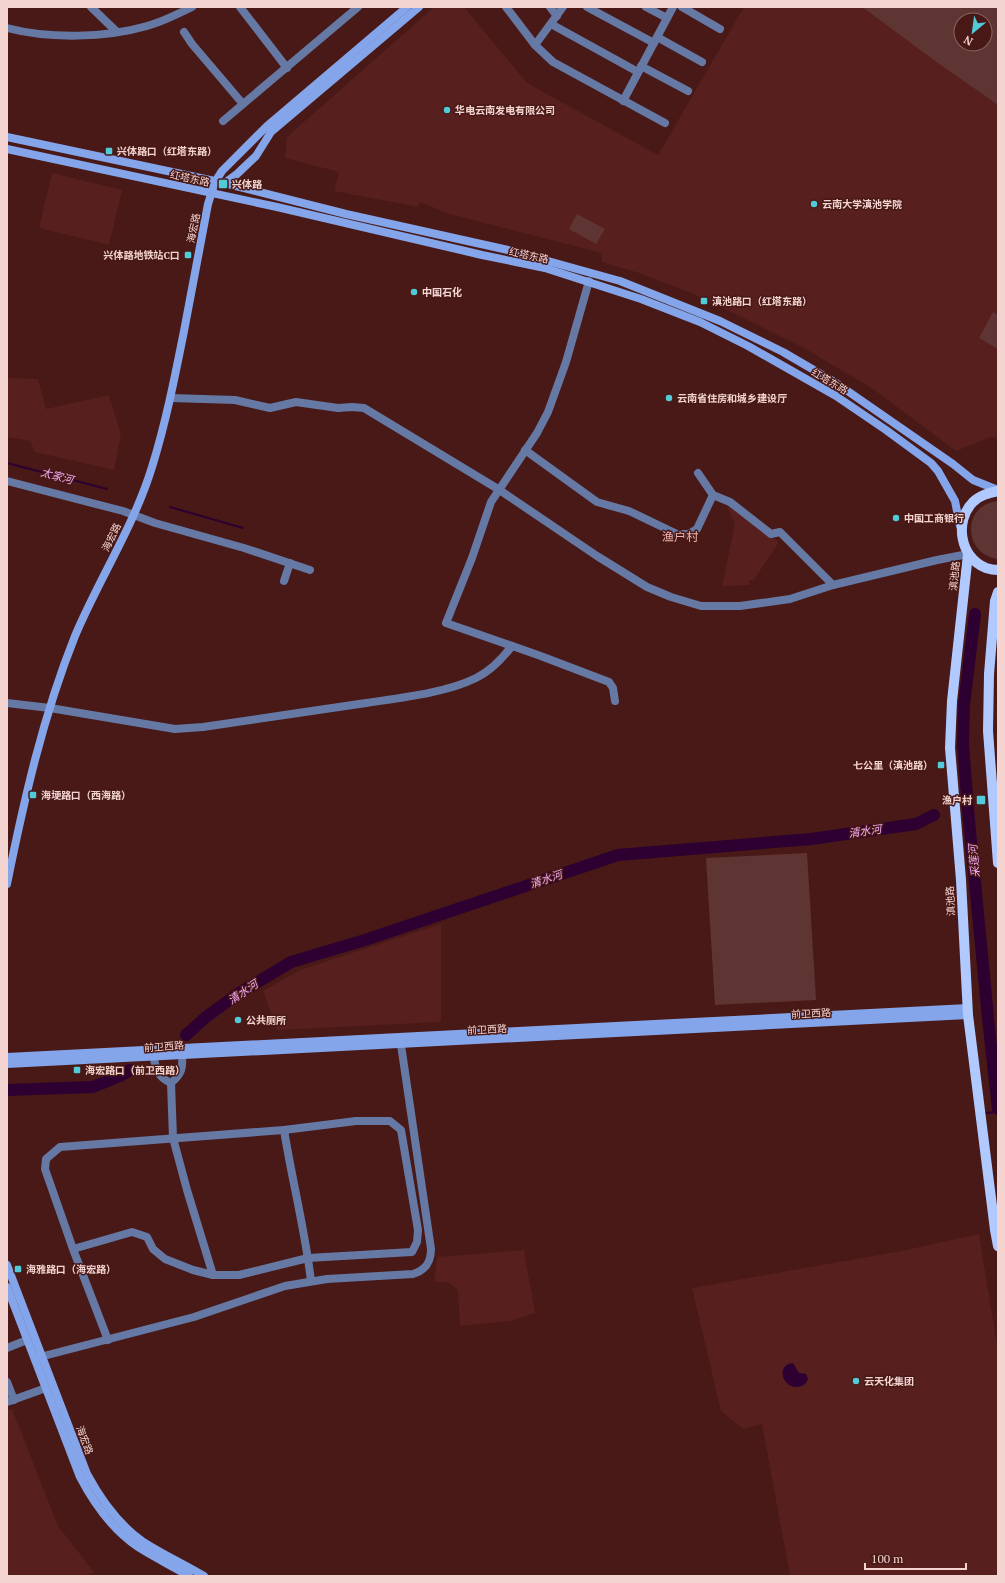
<svg xmlns="http://www.w3.org/2000/svg" width="1005" height="1583" font-family="'PT Serif','Noto Sans SC',serif">
  <style>
    .built { fill: #571f1d }
    .green { fill: #5e3532; fill-rule: evenodd }
    .water { fill: #2d0031 }
    .lines { fill: none; stroke-linecap: round; stroke-linejoin: round }
    .stream { stroke: #2d0031; stroke-width: 2 }
    .river { stroke: #2d0031; stroke-width: 12 }
    .street { stroke: #6579a4; stroke-width: 8 }
    .secondary { stroke: #85a5ea; stroke-width: 8 }
    .primary { stroke: #b0c9ff; stroke-width: 10 }
    .poi-dot { fill: #52cbd8; stroke: #481917; stroke-width: 1.5 }
    .labels { text-anchor: middle; stroke-width: 3; stroke-linejoin: round; paint-order: stroke }
    .poi-label { font-size: 10px; font-weight: bold; fill: #f4d4d0; stroke: #481917; text-anchor: start }
    .street-label { font-size: 10px; fill: #f4d4d0; stroke: #481917 }
    .water-label { font-size: 11px; font-style: italic; fill: #f1a9f4; stroke: #481917 }
    .quarter-label { font-size: 12px; fill: #f1b3ac; stroke: #481917 }
  </style>
  <rect width="100%" height="100%" fill="#481917"/>
  <!-- built -->
  <g class="built">
    <polygon points="434,7 464,7 527,83 658,155 744,7 862,7 935,61 998,105 998,438 991,437 956,451 873,389 804,348 694,294 639,273 602,262 602,253 449,214 420,202 418,207 334,191 339,172 285,158 287,137"/>
    <polygon points="52,173 122,190 109,245 39,228"/>
    <polygon points="7,378 38,379 46,409 109,395 121,435 114,470 35,452 30,441 7,437"/>
    <polygon points="727,507 735,508 779,542 754,580 749,580 750,585 722,586 735,524"/>
    <polygon points="441,924 441,1022 277,1030 263,991 300,970"/>
    <polygon points="979,1234 998,1350 998,1576 790,1576 762,1424 743,1429 721,1411 692,1288 901,1251"/>
    <polygon points="524,1250 535,1313 510,1321 460,1326 458,1290 449,1283 434,1281 437,1257"/>
    <polygon points="12,1409 58,1526 94,1572 87,1576 7,1576 7,1410"/>
  </g>
  <!-- green -->
  <g class="green">
    <path d="M862,7H998V105L935,61ZM961,20H985V44H961Z"/>
    <polygon points="577,214 605,229 596,244 569,229"/>
    <polygon points="993,312 998,315 998,349 979,338"/>
    <path d="M998,501V559C962,554 962,504 998,501Z"/>
    <polygon points="807,853 816,1000 715,1005 706,858"/>
  </g>
  <!-- water -->
  <path class="water" d="M793,1363L799,1373L806,1374L808,1379L806,1383C804,1385 800,1387 797,1387C783,1388 775,1365 793,1363Z"/>
  <g class="lines">
    <!-- stream -->
    <g class="stream">
      <polyline points="7,463 107,489"/>
      <polyline points="170,507 243,528"/>
      <polyline points="985,1113 998,1112"/>
    </g>
    <!-- river -->
    <g class="river">
      <polyline points="975,614 964,705 963,744 968,810 989,1028 998,1109"/>
      <polyline points="186,1035 206,1017 236,995 291,962 365,940 618,855 811,839 916,824 934,815"/>
      <polyline points="7,1090 93,1087 120,1076 130,1070"/>
    </g>
    <!-- street -->
    <g class="street">
      <polyline points="91,7 117,32"/>
      <polyline points="240,7 287,68"/>
      <polyline points="506,7 535,45 553,62 665,123"/>
      <polyline points="550,7 557,16"/>
      <polyline points="587,7 654,43"/>
      <polyline points="646,7 667,18"/>
      <polyline points="682,7 720,29"/>
      <polyline points="551,24 638,72"/>
      <path d="M7,28C49,39 106,38 147,26C162,22 178,14 192,7"/>
      <polyline points="184,32 192,44 243,104"/>
      <polyline points="657,37 702,62"/>
      <polyline points="535,45 563,7"/>
      <polyline points="641,66 688,91"/>
      <polyline points="623,101 673,7"/>
      <polyline points="223,121 358,7"/>
      <polyline points="589,281 566,362 548,412 537,433 491,502 472,558 446,623 538,655 609,682 613,688 615,701"/>
      <polyline points="171,398 235,400 270,408 296,402 338,408 352,407 364,408 498,489 597,556 647,587 671,597 701,606 740,606 790,599 833,585 937,560 968,554"/>
      <polyline points="525,450 597,502 629,511 677,534 689,534 697,529 713,495"/>
      <polyline points="698,473 713,495 730,502 771,534 780,532 833,585"/>
      <polyline points="7,481 123,511 155,523 244,548 310,570"/>
      <polyline points="284,581 290,563"/>
      <path d="M7,703L50,708L175,729L203,727C257,719 312,711 366,703C399,698 446,693 476,678C491,671 502,659 512,646"/>
      <path d="M152,1051C156,1066 155,1076 171,1083C185,1071 182,1065 182,1049"/>
      <polyline points="171,1083 173,1138 187,1190 213,1275"/>
      <path d="M284,1130C292,1180 305,1230 311,1281"/>
      <polyline points="73,1249 132,1232 147,1237 153,1249 165,1259 193,1270 213,1275 239,1275 308,1258 412,1252 417,1242 418,1230 401,1130 390,1121 356,1121 284,1130 60,1147 46,1159 45,1169 73,1249 108,1340"/>
      <polyline points="7,1348 27,1340"/>
      <path d="M36,1358L194,1317L285,1286L327,1279L413,1274C426,1270 431,1262 431,1249L400,1038"/>
      <polyline points="7,1382 14,1400"/>
      <polyline points="7,1402 46,1388"/>
    </g>
    <!-- secondary -->
    <g class="secondary">
      <polyline points="7,137 224,183 346,214 508,250 620,281 720,321 783,352 836,383 953,464 973,480 998,490"/>
      <polyline points="7,149 277,207 482,255 545,268 641,299 700,322 748,346 836,396 886,430 931,463 938,471 955,501 960,526"/>
      <polyline points="222,185 237,174 256,156 271,132 419,7"/>
      <path d="M7,884C24,800 43,716 75,636C99,579 134,526 152,467C166,422 175,376 184,331C192,289 200,246 208,204L215,182L222,171L267,126L407,7"/>
      <polyline points="7,1057 968,1008"/>
      <polyline points="7,1064 968,1015"/>
      <path d="M7,1265L87,1474C101,1500 118,1524 142,1541C162,1554 184,1564 204,1576"/>
      <path d="M7,1287L80,1477C94,1504 113,1530 138,1547C155,1558 172,1566 189,1576"/>
    </g>
    <!-- primary -->
    <g class="primary">
      <path d="M998,491C989,493 980,495 973,502C954,521 960,558 986,568C989,569 994,570 998,570"/>
      <polyline points="968,554 952,701 950,748 961,880 968,1015 995,1230 998,1246"/>
      <polyline points="998,592 995,601 989,674 988,731 998,863"/>
    </g>
  </g>
  <!-- markers -->
  <g class="poi-dot">
    <circle cx="447" cy="110" r="4"/>
    <rect x="105" y="147" width="8" height="8" rx="2"/>
    <rect x="218" y="179" width="10" height="10" rx="2"/>
    <circle cx="814" cy="204" r="4"/>
    <rect x="184" y="251" width="8" height="8" rx="2"/>
    <circle cx="414" cy="292" r="4"/>
    <rect x="700" y="297" width="8" height="8" rx="2"/>
    <circle cx="669" cy="398" r="4"/>
    <circle cx="896" cy="518" r="4"/>
    <rect x="937" y="761" width="8" height="8" rx="2"/>
    <rect x="29" y="791" width="8" height="8" rx="2"/>
    <rect x="976" y="795" width="10" height="10" rx="2"/>
    <circle cx="238" cy="1020" r="4"/>
    <rect x="73" y="1066" width="8" height="8" rx="2"/>
    <rect x="14" y="1265" width="8" height="8" rx="2"/>
    <circle cx="856" cy="1381" r="4"/>
  </g>
  <g class="labels">
    <!-- poi labels -->
    <g class="poi-label">
      <text x="455" y="114">华电云南发电有限公司</text>
      <text x="117" y="155">兴体路口（红塔东路）</text>
      <text x="232" y="188">兴体路</text>
      <text x="822" y="208">云南大学滇池学院</text>
      <text x="180" y="259" text-anchor="end">兴体路地铁站C口</text>
      <text x="422" y="296">中国石化</text>
      <text x="712" y="305">滇池路口（红塔东路）</text>
      <text x="677" y="402">云南省住房和城乡建设厅</text>
      <text x="904" y="522">中国工商银行</text>
      <text x="933" y="769" text-anchor="end">七公里（滇池路）</text>
      <text x="41" y="799">海埂路口（西海路）</text>
      <text x="972" y="804" text-anchor="end">渔户村</text>
      <text x="246" y="1024">公共厕所</text>
      <text x="85" y="1074">海宏路口（前卫西路）</text>
      <text x="26" y="1273">海雅路口（海宏路）</text>
      <text x="864" y="1385">云天化集团</text>
    </g>
    <!-- street labels -->
    <g class="street-label">
      <text transform="translate(190 178) rotate(12)" y="4">红塔东路</text>
      <text transform="translate(193 228) rotate(-79)" y="4">海宏路</text>
      <text transform="translate(529 255) rotate(12)" y="4">红塔东路</text>
      <text transform="translate(830 381) rotate(31)" y="4">红塔东路</text>
      <text transform="translate(111 537) rotate(-64)" y="4">海宏路</text>
      <text transform="translate(954 576) rotate(-84)" y="4">滇池路</text>
      <text transform="translate(950 901) rotate(-93)" y="4">滇池路</text>
      <text transform="translate(811 1013) rotate(-3)" y="4">前卫西路</text>
      <text transform="translate(487 1029) rotate(-3)" y="4">前卫西路</text>
      <text transform="translate(164 1046) rotate(-4)" y="4">前卫西路</text>
      <text transform="translate(85 1440) rotate(69)" y="4">海宏路</text>
    </g>
    <!-- water labels -->
    <g class="water-label">
      <text transform="translate(57 476) rotate(15)" y="4">太家河</text>
      <text transform="translate(865 831) rotate(-8)" y="4">清水河</text>
      <text transform="translate(974 861) rotate(-95)" y="4">采莲河</text>
      <text transform="translate(546 879) rotate(-18)" y="4">清水河</text>
      <text transform="translate(243 992) rotate(-34)" y="4">清水河</text>
    </g>
    <!-- quarter labels -->
    <g class="quarter-label">
      <text x="680" y="541">渔户村</text>
    </g>
  </g>
  <!-- border -->
  <rect width="1005" height="1583" fill="none" stroke="#f4d4d0" stroke-width="16"/>
  <!-- north arrow -->
  <g transform="translate(973 32) rotate(209)"><circle r="19" fill="#481917" stroke="#8d6461"/>
  <path d="M0-3L7 15L0 10L-7 15Z" fill="#52cbd8"/>
  <text y="-6" font-size="11" font-weight="bold" text-anchor="middle" fill="#f4d4d0">N</text>
  </g>
  <!-- scale -->
  <path d="M865 1563v6h101v-6" fill="none" stroke="#f4d4d0" stroke-width="2"/>
  <text x="871" y="1563" font-size="12" fill="#f4d4d0" stroke="#481917" stroke-width="3" paint-order="stroke">100 m</text>
</svg>
